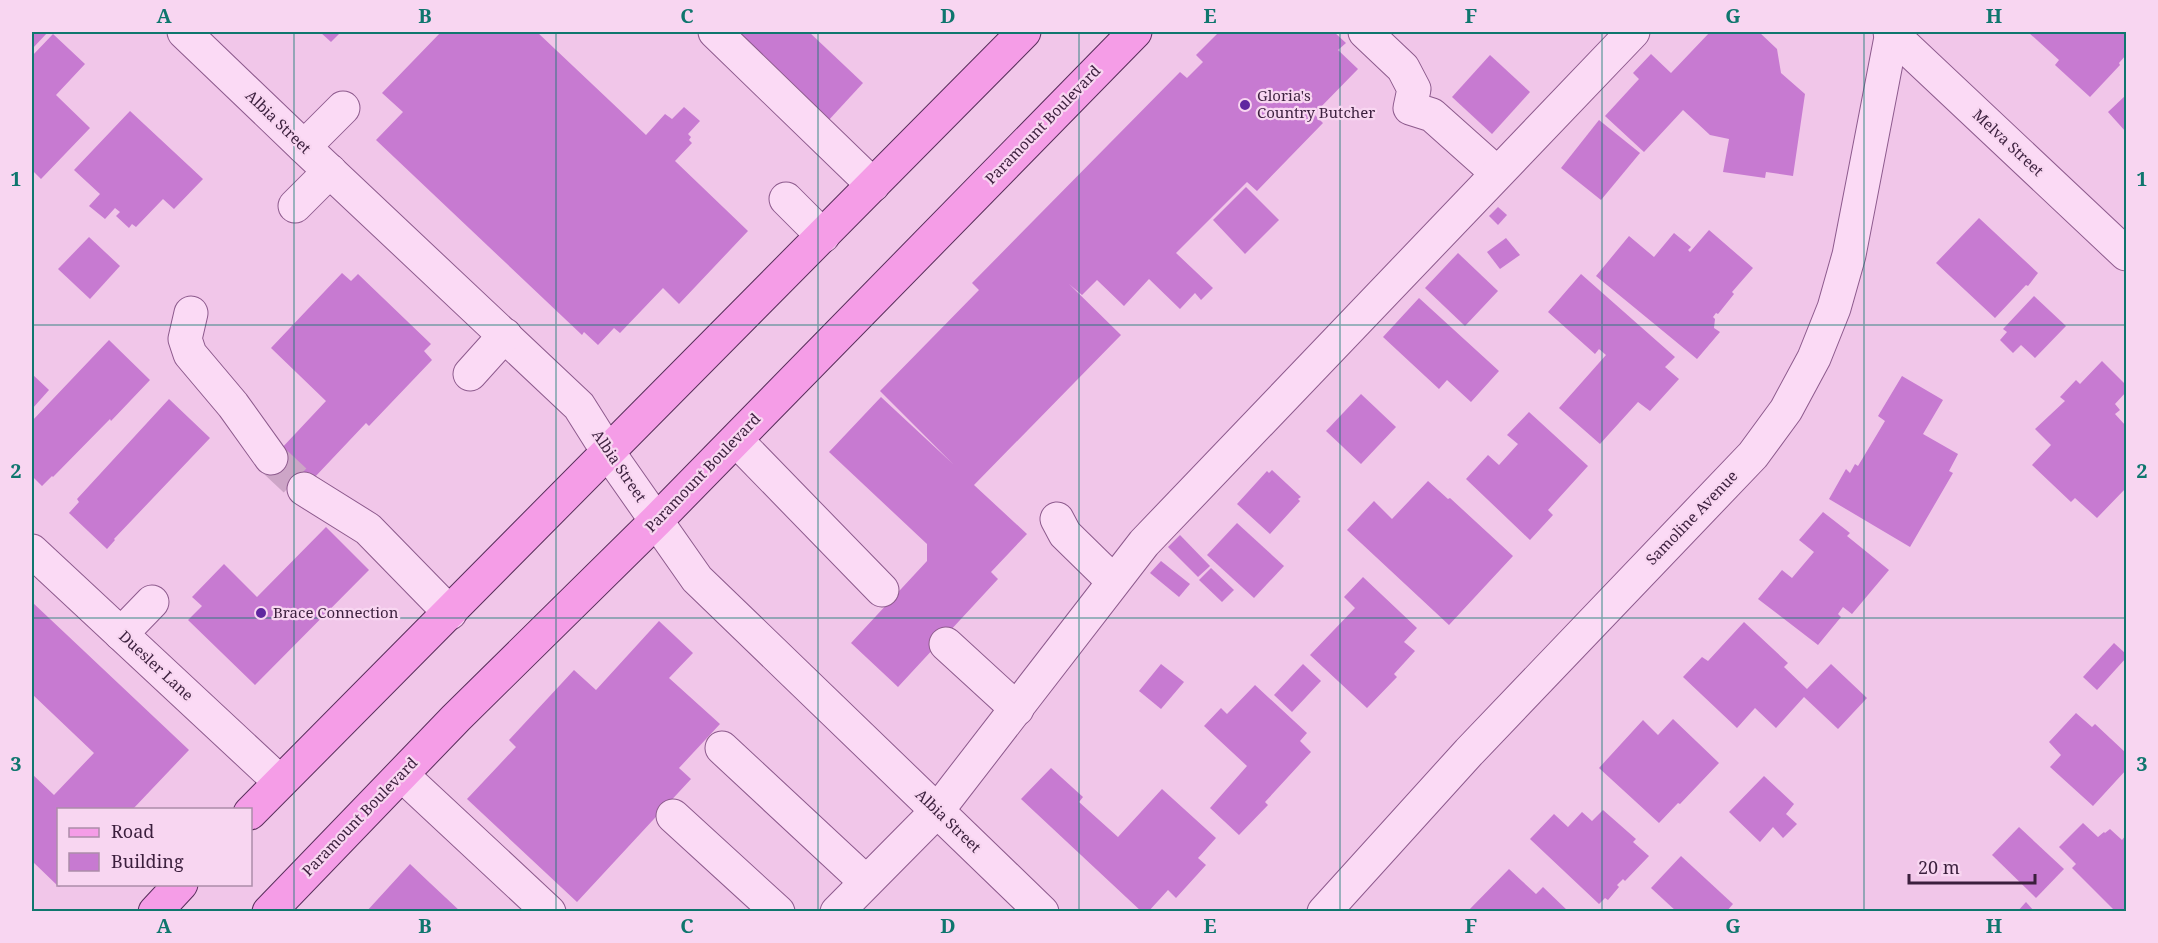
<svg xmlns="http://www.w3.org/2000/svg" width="2158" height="943" font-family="'Noto Serif',serif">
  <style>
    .building { fill: #c77ad1 }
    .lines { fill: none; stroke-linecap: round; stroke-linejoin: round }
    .minor-tunnel { stroke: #cda5c7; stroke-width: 33; stroke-dasharray: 33 16; stroke-linecap: butt }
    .minor-casing { stroke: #8d5a8d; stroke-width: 35 }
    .major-casing { stroke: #582e5b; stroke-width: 35 }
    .minor { stroke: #fbdaf5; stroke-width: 33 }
    .major { stroke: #f59de7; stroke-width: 33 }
    .grid { fill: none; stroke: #0f766e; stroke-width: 1.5; stroke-opacity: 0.55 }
    .poi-dot { fill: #5f27a0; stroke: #f8d6f1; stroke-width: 2 }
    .labels { text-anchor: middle; stroke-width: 4.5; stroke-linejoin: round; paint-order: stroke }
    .poi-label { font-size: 15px; fill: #3b1f3d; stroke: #f8d6f1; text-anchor: start }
    .street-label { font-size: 15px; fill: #3b1f3d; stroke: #f8d6f1 }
    .neatline { fill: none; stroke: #0f766e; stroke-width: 2 }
    .grid-label { font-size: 20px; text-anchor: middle; font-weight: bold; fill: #0f766e }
  </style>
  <rect width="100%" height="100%" fill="#f1c6e9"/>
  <!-- building -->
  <g class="building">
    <polygon points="32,32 48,32 32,49"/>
    <polygon points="320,32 341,32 331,42"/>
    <polygon points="441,32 537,32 646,135 665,114 672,119 684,107 700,121 688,134 691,137 689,140 692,143 675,161 748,231 679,304 663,288 620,333 614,328 598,345 584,332 582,335 376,140 403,112 382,93"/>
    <polygon points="742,32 809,32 863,83 827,122 737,36"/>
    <polygon points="1219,32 1334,32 1346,43 1338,50 1358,69 1314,114 1323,123 1257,191 1247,182 1176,253 1213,288 1201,300 1195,293 1180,309 1149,279 1124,306 1097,280 1082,295 1069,284 1121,335 974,485 1027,534 991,572 998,579 898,687 851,643 927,561 927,544 829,452 881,397 953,464 880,391 979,290 972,283 1180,72 1187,78 1203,62 1196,55"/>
    <polygon points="1710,32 1759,32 1777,49 1781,73 1805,94 1793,176 1766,172 1765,178 1723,172 1729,139 1710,135 1683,110 1644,152 1605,116 1639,79 1633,73 1651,54 1671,73"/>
    <polygon points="2028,32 2085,32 2087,33 2089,32 2126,32 2126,55 2119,63 2120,65 2090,97 2055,65 2059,60"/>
    <polygon points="53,34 85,64 56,95 90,128 41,179 32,170 32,56"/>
    <polygon points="1490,55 1530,92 1492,134 1452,97"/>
    <polygon points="2126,95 2126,132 2108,112"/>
    <polygon points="130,111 203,179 174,209 163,199 136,227 132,224 129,228 116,216 120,212 115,208 105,219 89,206 100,194 74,170"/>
    <polygon points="1599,120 1640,153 1601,200 1561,168"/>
    <polygon points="1246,187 1279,220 1245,254 1213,220"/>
    <polygon points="1498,207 1507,215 1498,225 1489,216"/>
    <polygon points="1979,218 2038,273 2028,286 2026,285 1995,318 1936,263"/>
    <polygon points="1709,230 1753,268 1732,292 1734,294 1718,314 1716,313 1713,317 1715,319 1714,328 1720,332 1697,359 1596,276 1629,236 1654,257 1674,233 1691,247 1688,250 1690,252"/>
    <polygon points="89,237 120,266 90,299 58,269"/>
    <polygon points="1506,238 1520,255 1500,269 1487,252"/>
    <polygon points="1458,253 1498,291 1465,326 1425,288"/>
    <polygon points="342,273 351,281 358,274 431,344 424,351 432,360 369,426 366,423 296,497 264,467 326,401 271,348"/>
    <polygon points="1581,274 1675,357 1665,367 1679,379 1650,411 1638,402 1600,444 1559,408 1606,355 1599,349 1595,354 1548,312"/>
    <polygon points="2034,296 2066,326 2035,358 2021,345 2013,353 2000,340 2007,332 2003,329"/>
    <polygon points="1419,298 1499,371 1471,402 1447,380 1439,389 1383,337"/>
    <polygon points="109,340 150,380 111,421 110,419 53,477 52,476 42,486 32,476 32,421"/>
    <polygon points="2102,361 2126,385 2126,392 2115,404 2120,410 2115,414 2126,426 2126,488 2097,518 2075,498 2071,502 2032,465 2051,445 2035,429 2065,401 2060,397 2076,380 2080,384"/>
    <polygon points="32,374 49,390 32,409"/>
    <polygon points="1902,376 1943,400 1923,434 1958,454 1949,471 1953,473 1910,547 1829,499 1846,469 1850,473 1855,464 1858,466 1885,421 1878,416"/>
    <polygon points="1361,394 1396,427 1361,464 1326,431"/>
    <polygon points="169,399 210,438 114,539 115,540 107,549 69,513 79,502 77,499"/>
    <polygon points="1529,412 1588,466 1548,510 1553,515 1530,540 1466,479 1488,455 1499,465 1518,444 1507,435"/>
    <polygon points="1272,470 1301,497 1298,499 1300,501 1270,534 1237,504 1267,471 1269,473"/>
    <polygon points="1428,481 1448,499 1450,498 1513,556 1449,625 1347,530 1374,501 1392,519"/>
    <polygon points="1823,512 1850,533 1847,536 1889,570 1852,614 1843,607 1838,614 1841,617 1818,645 1758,599 1782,570 1792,578 1814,552 1799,540"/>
    <polygon points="1237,523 1284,566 1254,598 1207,555"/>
    <polygon points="326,527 369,570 255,685 188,620 202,606 192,597 224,564 257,597"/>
    <polygon points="1180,535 1210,566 1198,577 1168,547"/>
    <polygon points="1161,561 1190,584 1179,597 1150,573"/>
    <polygon points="1211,568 1234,590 1222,602 1199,580"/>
    <polygon points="1363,577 1417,628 1404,642 1415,651 1394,674 1397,677 1367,708 1310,655 1355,608 1344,597"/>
    <polygon points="32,602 189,750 132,810 58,810 58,885 62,885 59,887 32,861 32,774 54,795 94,753 32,694"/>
    <polygon points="659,621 693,653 669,678 720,724 679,768 691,779 577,902 467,799 516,747 509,740 574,670 596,690"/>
    <polygon points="1744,622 1788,663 1784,667 1807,689 1831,664 1867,698 1838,729 1804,697 1776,728 1755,708 1737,728 1683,677 1702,657 1708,661"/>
    <polygon points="2114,643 2126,654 2126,658 2097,690 2083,677"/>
    <polygon points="1161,664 1184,682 1161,709 1139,691"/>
    <polygon points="1303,664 1321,681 1292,712 1274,695"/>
    <polygon points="1255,685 1307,733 1300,741 1311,752 1265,802 1268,805 1239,835 1210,808 1247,766 1204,726 1221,708 1227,714"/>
    <polygon points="2076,713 2092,727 2095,724 2126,753 2126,770 2093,806 2050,767 2061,755 2049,742"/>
    <polygon points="1673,719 1719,763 1680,804 1678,803 1659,823 1599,768 1643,720 1658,735"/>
    <polygon points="1051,768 1083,797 1079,802 1118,837 1162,789 1216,838 1198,858 1206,865 1176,898 1168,890 1148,912 1142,912 1021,799"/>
    <polygon points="1764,776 1794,804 1786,814 1797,824 1783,838 1773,827 1760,842 1729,812"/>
    <polygon points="1603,810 1636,839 1633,842 1649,856 1625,881 1623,879 1617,885 1619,887 1608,900 1605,898 1599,904 1530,839 1554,814 1568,827 1582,812 1592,821"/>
    <polygon points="2083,823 2098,837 2104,832 2105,833 2110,829 2122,840 2126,835 2126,912 2116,912 2072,868 2076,864 2059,847"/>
    <polygon points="2019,827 2064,869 2036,898 1992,855"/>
    <polygon points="1681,856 1733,904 1726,912 1677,912 1651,888"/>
    <polygon points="410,864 430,883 461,912 366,912"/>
    <polygon points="1509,869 1536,894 1543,887 1569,912 1467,912"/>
    <polygon points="2026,902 2035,912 2017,912"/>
  </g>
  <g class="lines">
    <!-- minor-tunnel -->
    <polyline class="minor-tunnel" points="271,458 304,489"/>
    <defs>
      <g id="minor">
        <polyline points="184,32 304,147 579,406 608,452 697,579 1042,912"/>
        <polyline points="715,32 873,185"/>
        <polyline points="1365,32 1403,68 1414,89 1410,108 1432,115 1497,173"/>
        <polyline points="1890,32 2126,254"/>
        <polyline points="304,147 343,108"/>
        <polyline points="786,199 823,236"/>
        <polyline points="295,206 330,171"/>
        <polyline points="191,313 185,339 190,354 233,405 271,458"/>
        <polyline points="470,374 505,335"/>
        <polyline points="736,440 882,590"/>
        <polyline points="304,489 368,529 450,613"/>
        <polyline points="1057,519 1065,534 1113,581"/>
        <polyline points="32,551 280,782"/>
        <polyline points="121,634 152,602"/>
        <polyline points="946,644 1017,709"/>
        <polyline points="722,748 866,882"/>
        <polyline points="402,775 549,912"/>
        <polyline points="673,816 778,912"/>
        <polyline points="837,912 937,811 1144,543 1633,32"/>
        <polyline points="1324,912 1469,752 1753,455 1786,410 1814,358 1834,308 1849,255 1892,32"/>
      </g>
      <g id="major">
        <polyline points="250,813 1024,32"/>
        <polyline points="155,912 181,884"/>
        <polyline points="269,912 456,718 656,521 1135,32"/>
      </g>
    </defs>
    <!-- minor casing -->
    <use href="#minor" class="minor-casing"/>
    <!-- major casing -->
    <use href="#major" class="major-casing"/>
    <!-- minor -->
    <use href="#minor" class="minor"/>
    <!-- major -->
    <use href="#major" class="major"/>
  </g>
  <!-- grid -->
  <path class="grid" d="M294,32V912M556,32V912M818,32V912M1079,32V912M1340,32V912M1602,32V912M1864,32V912M32,325H2126M32,618H2126"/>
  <!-- markers -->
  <g class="poi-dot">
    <circle cx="1245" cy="105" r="6"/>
    <circle cx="261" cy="613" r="6"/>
  </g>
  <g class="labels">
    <!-- poi labels -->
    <g class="poi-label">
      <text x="1257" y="101">Gloria's<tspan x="1257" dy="17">Country Butcher</tspan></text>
      <text x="273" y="618">Brace Connection</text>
    </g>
    <!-- street labels -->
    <g class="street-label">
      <text transform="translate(278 122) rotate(44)" y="5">Albia Street</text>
      <text transform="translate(1043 125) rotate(-46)" y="5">Paramount Boulevard</text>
      <text transform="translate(2008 143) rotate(43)" y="5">Melva Street</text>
      <text transform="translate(619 466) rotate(56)" y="5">Albia Street</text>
      <text transform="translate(703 473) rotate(-46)" y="5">Paramount Boulevard</text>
      <text transform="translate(1692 518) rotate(-46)" y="5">Samoline Avenue</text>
      <text transform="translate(156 666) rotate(43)" y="5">Duesler Lane</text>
      <text transform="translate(360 817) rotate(-46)" y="5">Paramount Boulevard</text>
      <text transform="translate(948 821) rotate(44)" y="5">Albia Street</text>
    </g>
  </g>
  <!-- border -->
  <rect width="2158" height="943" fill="none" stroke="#f8d6f1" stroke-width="66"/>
  <!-- legend -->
  <rect x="57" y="808" width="195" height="78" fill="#f8d6f1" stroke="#ac8da9" stroke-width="1.5"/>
  <rect x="69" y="828" width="30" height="9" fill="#f59de7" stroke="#ac8da9" stroke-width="1.5"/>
  <text x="111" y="838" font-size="18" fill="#3b1f3d">Road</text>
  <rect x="69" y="853" width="30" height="18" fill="#c77ad1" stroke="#ac8da9" stroke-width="1.5"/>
  <text x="111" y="868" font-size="18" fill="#3b1f3d">Building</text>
  <!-- scale -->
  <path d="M1909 874v9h126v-9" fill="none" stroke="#3b1f3d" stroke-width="3"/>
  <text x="1918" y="874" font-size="18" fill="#3b1f3d" stroke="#f8d6f1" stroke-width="4.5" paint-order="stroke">20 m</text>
  <rect x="33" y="33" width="2092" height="877" class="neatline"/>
  <g class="grid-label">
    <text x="164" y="23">A</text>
    <text x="425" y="23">B</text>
    <text x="687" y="23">C</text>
    <text x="948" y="23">D</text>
    <text x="1210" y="23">E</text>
    <text x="1471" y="23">F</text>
    <text x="1733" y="23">G</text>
    <text x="1994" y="23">H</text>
    <text x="16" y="186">1</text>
    <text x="2142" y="186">1</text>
    <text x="16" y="478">2</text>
    <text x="2142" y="478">2</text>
    <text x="16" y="771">3</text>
    <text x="2142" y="771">3</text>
    <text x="164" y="933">A</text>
    <text x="425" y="933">B</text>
    <text x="687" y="933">C</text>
    <text x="948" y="933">D</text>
    <text x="1210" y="933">E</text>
    <text x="1471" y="933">F</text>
    <text x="1733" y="933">G</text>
    <text x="1994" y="933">H</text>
  </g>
</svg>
